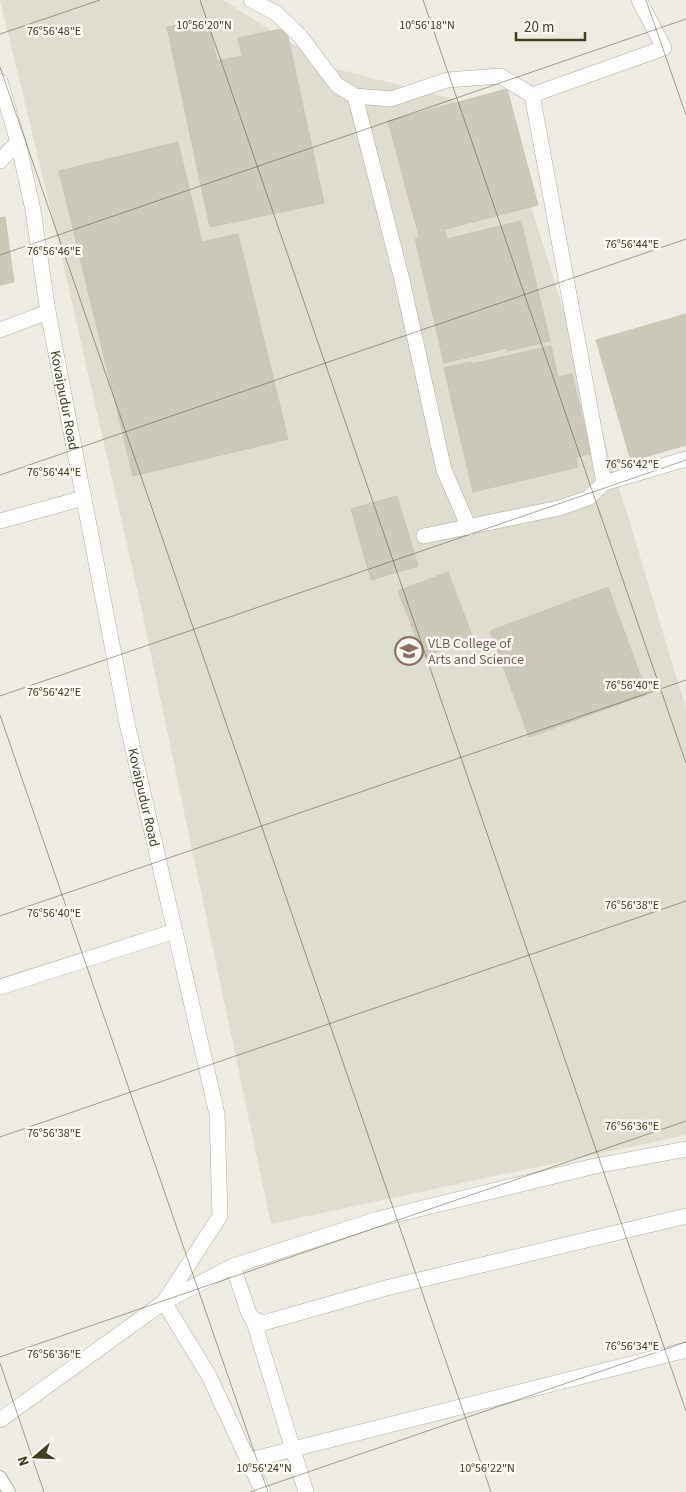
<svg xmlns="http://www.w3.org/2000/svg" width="686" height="1492" font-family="'Source Sans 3',sans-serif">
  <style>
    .built { fill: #deddd0 }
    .building { fill: #ccc9ba; stroke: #c8c6b4 }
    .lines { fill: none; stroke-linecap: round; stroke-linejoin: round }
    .service-casing { stroke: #b0ae9c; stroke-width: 14 }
    .minor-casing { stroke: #b0ae9c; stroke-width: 16 }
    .secondary-casing { stroke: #b3b196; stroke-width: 16 }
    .service { stroke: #fff; stroke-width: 12 }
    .minor { stroke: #fff; stroke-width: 15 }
    .secondary { stroke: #fff; stroke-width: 15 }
    .ticks { fill: none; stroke: #414120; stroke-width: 1; stroke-opacity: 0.45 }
    .labels { text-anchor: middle; stroke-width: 5; stroke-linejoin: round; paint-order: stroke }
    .street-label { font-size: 14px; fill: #414120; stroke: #faf8f3 }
    .education-label { font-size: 14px; fill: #785e54; stroke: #faf8f3; text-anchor: start }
    .ticks-label { font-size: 12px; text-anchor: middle; fill: #414120; stroke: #faf8f3; stroke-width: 5; stroke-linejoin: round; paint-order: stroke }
  </style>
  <rect width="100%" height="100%" fill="#eeece2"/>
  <!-- built -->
  <polygon class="built" points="0,0 223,0 329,67 450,98 507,129 633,533 686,709 686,1135 271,1224 138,593 52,215"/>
  <!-- building -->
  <g class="building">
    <polygon points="208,19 217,61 242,56 238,38 286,28 324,203 210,227 167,27"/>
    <polygon points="507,89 538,205 419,236 388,121"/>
    <polygon points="178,142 202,242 238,234 288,439 133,476 59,171"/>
    <polygon points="5,217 14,282 0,285 0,218"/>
    <polygon points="521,221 550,341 508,351 507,348 444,363 415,238 445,231 447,239"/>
    <polygon points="686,314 686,445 631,461 596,340"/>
    <polygon points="551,346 558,377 572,374 591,454 576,457 578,467 473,492 444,368 471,362 471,364"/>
    <polygon points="397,496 418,566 371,580 351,509"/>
    <polygon points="448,572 473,638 424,657 398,591"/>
    <polygon points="608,587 647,694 529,737 490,631"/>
  </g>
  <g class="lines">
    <defs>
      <polyline id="service" points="0,1477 9,1492"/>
      <g id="minor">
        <polyline points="251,0 276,13 300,36 337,85 355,96 391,99 447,80 500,76 532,95 604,483 588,498 559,508 424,536"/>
        <polyline points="532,95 664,48 639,0"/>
        <polyline points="355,96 402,280 444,470 469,528"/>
        <polyline points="0,161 18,142"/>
        <polyline points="0,330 48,312"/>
        <polyline points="604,483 686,459"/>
        <polyline points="0,521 84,498"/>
        <polyline points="0,987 175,931"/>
        <polyline points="233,1266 249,1314 253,1319 263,1323 390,1287 686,1216"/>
        <polyline points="253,1319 306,1492"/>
        <polyline points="250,1460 686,1350"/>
        <polyline points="263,1492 209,1376 164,1302 233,1266 378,1219 595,1166 686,1149"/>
      </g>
      <g id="secondary">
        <path id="s1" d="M0,81L18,142L33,210L48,312L127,723L217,1114L220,1216L164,1302L0,1420"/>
      </g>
    </defs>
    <!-- service casing -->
    <use href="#service" class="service-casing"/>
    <!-- minor casing -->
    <use href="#minor" class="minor-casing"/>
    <!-- secondary casing -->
    <use href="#secondary" class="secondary-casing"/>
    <!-- service -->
    <use href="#service" class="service"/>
    <!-- minor -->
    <use href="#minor" class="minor"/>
    <!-- secondary -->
    <use href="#secondary" class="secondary"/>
  </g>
  <!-- ticks -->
  <path class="ticks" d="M200,0L686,1411M423,0L686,763M646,0L686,115M0,34L100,0M0,67L491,1492M0,255L686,19M0,475L686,239M0,696L686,460M0,715L268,1492M0,916L686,680M0,1137L686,901M0,1357L686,1121M0,1363L44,1492M250,1492L686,1342"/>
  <!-- icons -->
  <defs>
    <symbol id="university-ring" viewBox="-11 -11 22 22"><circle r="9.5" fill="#faf8f3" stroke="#8d6e63" stroke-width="1.5"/><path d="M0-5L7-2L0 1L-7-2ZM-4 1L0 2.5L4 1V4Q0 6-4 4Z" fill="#8d6e63"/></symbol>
  </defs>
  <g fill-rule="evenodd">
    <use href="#university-ring" x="393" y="635" width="32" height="32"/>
  </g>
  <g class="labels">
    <!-- street labels -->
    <g class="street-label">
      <text dy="5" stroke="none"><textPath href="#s1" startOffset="326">Kovaipudur Road</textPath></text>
      <text dy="5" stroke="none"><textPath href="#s1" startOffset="731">Kovaipudur Road</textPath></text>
    </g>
    <!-- education labels -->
    <g class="education-label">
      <text x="428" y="648">VLB College of<tspan x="428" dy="16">Arts and Science</tspan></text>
    </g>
  </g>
  <g class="ticks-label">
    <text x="204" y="29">10°56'20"N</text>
    <text x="427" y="29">10°56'18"N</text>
    <text x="54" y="35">76°56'48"E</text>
    <text x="632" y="248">76°56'44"E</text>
    <text x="54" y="255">76°56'46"E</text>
    <text x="632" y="468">76°56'42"E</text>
    <text x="54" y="476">76°56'44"E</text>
    <text x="632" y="689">76°56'40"E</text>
    <text x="54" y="696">76°56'42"E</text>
    <text x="632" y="909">76°56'38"E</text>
    <text x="54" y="917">76°56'40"E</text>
    <text x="632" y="1130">76°56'36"E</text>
    <text x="54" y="1137">76°56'38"E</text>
    <text x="632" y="1350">76°56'34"E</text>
    <text x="54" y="1358">76°56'36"E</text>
    <text x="264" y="1472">10°56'24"N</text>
    <text x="487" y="1472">10°56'22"N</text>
  </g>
  <!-- north arrow -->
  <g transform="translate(35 1457) rotate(251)" stroke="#faf8f3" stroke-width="4" paint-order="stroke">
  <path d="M0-4L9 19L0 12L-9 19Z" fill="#414120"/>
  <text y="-8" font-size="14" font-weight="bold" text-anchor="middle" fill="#414120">N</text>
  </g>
  <!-- scale -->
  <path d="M516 32v8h69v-8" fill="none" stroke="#414120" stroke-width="2.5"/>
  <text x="524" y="32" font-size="15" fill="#414120" stroke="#faf8f3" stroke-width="4" paint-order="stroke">20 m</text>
</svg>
